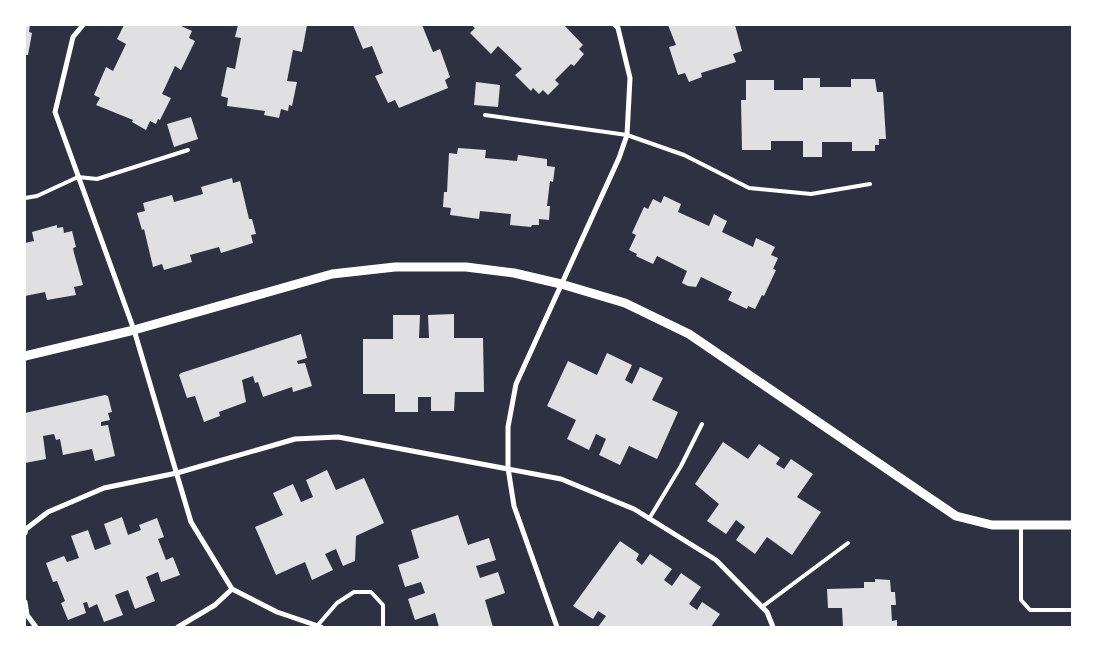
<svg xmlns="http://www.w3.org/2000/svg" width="1097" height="652" font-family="'Alegreya Sans',sans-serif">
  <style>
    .building { fill: #e0e0e3 }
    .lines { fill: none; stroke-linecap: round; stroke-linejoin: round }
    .service { stroke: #fff; stroke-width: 4 }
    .minor { stroke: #fff; stroke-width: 5 }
    .tertiary { stroke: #fff; stroke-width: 9 }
  </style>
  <rect width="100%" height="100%" fill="#2d3142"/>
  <!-- building -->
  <g class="building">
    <polygon points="25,25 30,25 29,32 32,33 28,55 25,55"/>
    <polygon points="124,25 179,25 192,31 189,38 195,41 181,70 175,66 162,94 171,98 160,120 158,119 156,124 150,121 146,130 132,122 133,120 96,105 100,98 94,95 106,67 113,71 126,44 117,39"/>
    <polygon points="238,25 307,25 302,52 293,50 287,81 297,82 292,106 289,105 288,111 281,109 279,118 264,115 265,111 227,106 228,98 221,96 227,67 235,69 241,38 235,37"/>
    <polygon points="353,25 422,25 433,52 440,49 450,77 445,80 448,88 399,108 395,100 388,103 375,76 383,73 372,46 363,49"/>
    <polygon points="471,25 564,25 583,45 579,49 584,54 574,66 571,64 555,80 559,84 548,95 543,90 539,94 533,88 531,91 515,75 522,69 498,46 491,54 470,33 475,28"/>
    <polygon points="668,25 735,25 742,51 733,54 736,62 701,73 702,77 689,82 685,73 678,75 669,47 676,45"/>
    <polygon points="803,78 820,78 820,87 851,87 851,79 875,79 877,92 883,92 886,139 879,139 879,145 875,145 875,151 852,151 852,142 822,142 822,157 803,157 803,141 771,141 771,150 742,150 741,100 746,100 746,80 774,80 774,90 803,90"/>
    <polygon points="476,82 500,85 498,107 474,105"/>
    <polygon points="191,117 198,139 174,147 167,124"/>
    <polygon points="458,148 486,150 485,158 517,161 518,155 547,159 547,166 555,167 553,182 550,181 547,206 550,206 549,220 539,219 539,225 532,225 531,227 510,225 511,214 480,211 479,219 450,215 451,208 443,207 444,192 447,192 449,153 457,154"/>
    <polygon points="232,178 233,183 240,181 249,219 252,219 256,234 251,235 253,243 221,253 219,247 190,255 192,262 164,270 162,264 153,267 144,229 142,230 137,213 145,211 143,203 172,195 174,202 203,194 201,187"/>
    <polygon points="664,196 681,204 678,212 709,226 714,214 721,218 727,221 722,232 753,247 756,238 775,247 771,255 778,258 773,269 776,270 764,296 762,295 755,309 748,306 747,309 728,300 732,292 701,277 696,287 688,286 682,283 687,271 657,256 653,264 636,256 637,254 629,250 636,235 632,233 644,207 648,209 653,199 661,203"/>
    <polygon points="57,225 57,228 63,227 64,233 72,231 76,247 73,248 74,253 83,285 74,287 76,295 47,300 45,292 25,296 25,243 34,241 32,232"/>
    <polygon points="454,314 454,338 483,338 484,392 455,392 454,411 431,411 431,397 418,397 418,412 395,412 395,394 363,394 363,339 393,339 393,315 420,315 419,338 429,338 428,315"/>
    <polygon points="301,334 307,358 297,361 298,364 305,363 312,386 293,392 292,387 263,397 258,382 255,383 253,376 242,380 246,402 219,412 220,416 204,422 195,396 187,398 179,375 181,373"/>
    <polygon points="607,353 632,365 625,380 632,384 640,367 663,378 652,400 678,412 657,459 629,446 620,465 599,455 606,439 596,434 589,450 567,439 576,420 547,406 568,361 597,375"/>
    <polygon points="105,395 108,396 112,412 108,413 110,420 101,422 101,426 108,425 115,456 95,461 92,449 63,455 60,439 56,440 54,434 43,436 46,459 25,463 25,413"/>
    <polygon points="723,442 748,459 759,444 780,458 776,464 784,469 791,459 813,474 797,497 821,512 792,555 767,537 755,554 736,540 745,527 736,520 726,534 707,521 719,504 695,484"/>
    <polygon points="327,470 336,490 364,478 384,523 356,536 355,561 343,566 336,549 325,554 333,570 312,580 305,562 276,575 255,527 283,515 273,493 293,484 301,502 313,497 306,480"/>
    <polygon points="458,515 468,545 489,538 495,557 496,560 476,566 480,578 498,572 505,593 485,600 493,627 439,627 435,613 415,620 408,599 425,593 421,582 405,587 398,565 419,558 411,530"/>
    <polygon points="122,517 128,535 141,530 139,525 157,518 164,537 158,539 166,560 173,557 180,575 161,582 158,572 146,577 155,601 135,609 128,590 115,595 123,615 104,622 97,604 89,608 87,602 83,603 86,613 68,620 61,603 65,601 57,581 53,582 46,563 64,556 67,562 79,558 71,536 88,530 95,550 111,544 104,524"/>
    <polygon points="620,541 639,554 636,560 642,565 650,554 672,569 664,580 672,586 681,573 701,587 689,604 697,610 702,602 720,614 711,627 598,627 606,616 598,611 593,619 573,606"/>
    <polygon points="875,579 890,580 891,592 895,592 896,605 891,605 892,621 897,620 897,627 843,627 842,608 828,608 827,589 864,588 864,582 875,582"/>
  </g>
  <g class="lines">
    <!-- service -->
    <g class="service">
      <polyline points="485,115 627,135 684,155 749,188 811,194 870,184"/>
      <polyline points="25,198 37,196 78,177 97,179 188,150"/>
      <polyline points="649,519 681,466 702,424"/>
      <polyline points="1021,525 1021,600 1030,610 1072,610"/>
      <polyline points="762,607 848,543"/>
      <polyline points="317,626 337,603 354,592 371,592 383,605 383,627"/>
    </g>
    <!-- minor -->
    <g class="minor">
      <polyline points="83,25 73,37 55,112 134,330 191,522 232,589 277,612 321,627"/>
      <polyline points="25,533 26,529 48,512 104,488 177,473 295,439 338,437 561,479 634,509 716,560 767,612 773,627"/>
      <polyline points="25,602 27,615 36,627"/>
      <polyline points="178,627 215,605 232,589"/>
      <polyline points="557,627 514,506 508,468 508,427 516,384 619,158 627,135 630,78 618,28 615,25"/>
    </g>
    <!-- tertiary -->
    <polyline class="tertiary" points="25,356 134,330 332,274 395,267 466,267 514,273 561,284 625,303 689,334 956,516 992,525 1072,525"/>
  </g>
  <!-- border -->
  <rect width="1097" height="652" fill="none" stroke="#ffffff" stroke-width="52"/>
</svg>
